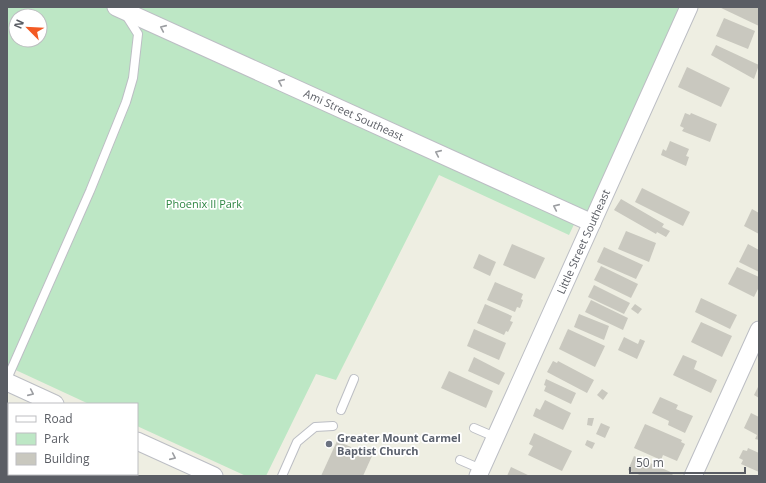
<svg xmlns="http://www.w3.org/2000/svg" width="766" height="483" font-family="'Open Sans',sans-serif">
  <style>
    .green { fill: #bde7c5; fill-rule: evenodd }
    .building { fill: #c9c8bf }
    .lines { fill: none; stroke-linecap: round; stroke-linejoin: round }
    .service-casing { stroke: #bcbec4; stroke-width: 10 }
    .minor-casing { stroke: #bcbec4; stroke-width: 19 }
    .service { stroke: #fff; stroke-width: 8 }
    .minor { stroke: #fff; stroke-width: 17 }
    .oneway { stroke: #9c9ea2 }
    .worship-dot { fill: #6b7280; stroke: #fff; stroke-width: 1.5 }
    .labels { text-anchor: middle; stroke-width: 3.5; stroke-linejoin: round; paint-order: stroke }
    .street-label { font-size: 11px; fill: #5a5d64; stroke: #fff }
    .park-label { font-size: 11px; fill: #2f8643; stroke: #fff }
    .worship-label { font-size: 11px; font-weight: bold; fill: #5b616d; stroke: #fff; text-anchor: start }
  </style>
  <rect width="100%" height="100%" fill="#eeeee2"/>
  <!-- green -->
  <path class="green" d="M7,7H686L584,221L577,218L569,235L439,175L336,380L316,374L266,476H246L137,426V404H89L7,366ZM16,16H40V40H16Z"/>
  <!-- building -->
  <g class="building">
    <polygon points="719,7 759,7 759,26"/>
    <polygon points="724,18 755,31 748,49 716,36"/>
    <polygon points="716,45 759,65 754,79 711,55"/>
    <polygon points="687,67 730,88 721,107 678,87"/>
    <polygon points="685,113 690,115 691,113 717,124 710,142 682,131 684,128 680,126"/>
    <polygon points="670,141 689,149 686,156 689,157 686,166 661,155 663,149 666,151"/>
    <polygon points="642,188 690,212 683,226 635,202"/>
    <polygon points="621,199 664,224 662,227 670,231 666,237 657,232 656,234 614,210"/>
    <polygon points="752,209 759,213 759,234 744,226"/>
    <polygon points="626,231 656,243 649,262 618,249"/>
    <polygon points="512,244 545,258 535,279 503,265"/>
    <polygon points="748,244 759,250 759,272 739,262"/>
    <polygon points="604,247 643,265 636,279 597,262"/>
    <polygon points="479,254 496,262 490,276 473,268"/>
    <polygon points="601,266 638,284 631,298 594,280"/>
    <polygon points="737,267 759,277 759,287 754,297 728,284"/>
    <polygon points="495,282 523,294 521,299 523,300 520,308 517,307 515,312 487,300"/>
    <polygon points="594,285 630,303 624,314 588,297"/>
    <polygon points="701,298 737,315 730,329 695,312"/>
    <polygon points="591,300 628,318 623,330 585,312"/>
    <polygon points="485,304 512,316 510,321 513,322 508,332 506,331 504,335 477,323"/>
    <polygon points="635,304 642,309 638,314 631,309"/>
    <polygon points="579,314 609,326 604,340 574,327"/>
    <polygon points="701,322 732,336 722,357 691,342"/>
    <polygon points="474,329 506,343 499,360 467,346"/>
    <polygon points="568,329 605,346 595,367 559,349"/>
    <polygon points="624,337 638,344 640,339 645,341 637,359 618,350"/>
    <polygon points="683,355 697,361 694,369 717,380 711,393 673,375"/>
    <polygon points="474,357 505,373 499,385 468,371"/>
    <polygon points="553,361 557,363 558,361 594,380 587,393 547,372"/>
    <polygon points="449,371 493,391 486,408 441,388"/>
    <polygon points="546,379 576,393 571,404 544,391 546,386 544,385"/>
    <polygon points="759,385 759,398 754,395"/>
    <polygon points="602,389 608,393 603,400 597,395"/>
    <polygon points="660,397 678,405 676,409 693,416 685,433 668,425 669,421 652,413"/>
    <polygon points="545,400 571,413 563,430 533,416 536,408 540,410"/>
    <polygon points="7,411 9,411 9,429 7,434"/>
    <polygon points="751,413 759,417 759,440 755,439 757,435 744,428"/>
    <polygon points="588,418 594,418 592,426 587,425"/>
    <polygon points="601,423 610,427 605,438 596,434"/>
    <polygon points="645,424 682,440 681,442 685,444 677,461 663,455 661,460 634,448"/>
    <polygon points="534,433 572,451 562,471 528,455 533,446 529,444"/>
    <polygon points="587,440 595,443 592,449 585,445"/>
    <polygon points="337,441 372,456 363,476 321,476"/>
    <polygon points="748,448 759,453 759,472 741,464 743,460 739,458 743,450 747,451"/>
    <polygon points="634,456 673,473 672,476 642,476 628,470"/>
    <polygon points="511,467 530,476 507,476"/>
    <polygon points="55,474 71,474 71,476 56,476"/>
    <polygon points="75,474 97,474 96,476 79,476"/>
  </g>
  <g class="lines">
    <defs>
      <g id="service">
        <polyline points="7,379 90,191 126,102 133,78 138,34 126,15"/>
        <polyline points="341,410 354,379"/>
        <polyline points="474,428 495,437"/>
        <polyline points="460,460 481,469"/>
        <polyline points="282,476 297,442 315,427 333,426"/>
      </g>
      <g id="minor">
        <path id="s1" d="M116,7L592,223"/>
        <polyline points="7,382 55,404"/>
        <polyline points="137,441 214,476"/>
        <polyline points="123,476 124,474"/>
        <path id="s2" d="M478,476L689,7"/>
        <polyline points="693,476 759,330"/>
      </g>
    </defs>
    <!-- service casing -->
    <use href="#service" class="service-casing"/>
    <!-- minor casing -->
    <use href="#minor" class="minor-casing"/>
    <!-- service -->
    <use href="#service" class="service"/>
    <!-- minor -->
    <use href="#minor" class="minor"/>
  </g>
  <!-- one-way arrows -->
  <defs><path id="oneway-chevron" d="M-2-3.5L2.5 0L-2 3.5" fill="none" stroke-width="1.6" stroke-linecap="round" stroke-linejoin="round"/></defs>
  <g class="oneway">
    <use href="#oneway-chevron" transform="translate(163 28) rotate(-156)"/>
    <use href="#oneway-chevron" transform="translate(281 82) rotate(-156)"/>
    <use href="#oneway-chevron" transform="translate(438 153) rotate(-156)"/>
    <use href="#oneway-chevron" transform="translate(556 207) rotate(-156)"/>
    <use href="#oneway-chevron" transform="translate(31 393) rotate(24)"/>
    <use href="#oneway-chevron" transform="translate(173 457) rotate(24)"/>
  </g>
  <!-- markers -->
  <circle class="worship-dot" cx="329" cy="444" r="4"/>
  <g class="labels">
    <!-- street labels -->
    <g class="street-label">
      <text dy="4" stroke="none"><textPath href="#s1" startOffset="261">Ami Street Southeast</textPath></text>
      <text dy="4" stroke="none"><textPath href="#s2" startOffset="257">Little Street Southeast</textPath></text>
    </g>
    <!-- park labels -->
    <g class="park-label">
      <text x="204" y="208">Phoenix II Park</text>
    </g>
    <!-- worship labels -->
    <g class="worship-label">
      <text x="337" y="442">Greater Mount Carmel<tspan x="337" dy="13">Baptist Church</tspan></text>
    </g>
  </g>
  <!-- border -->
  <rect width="766" height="483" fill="none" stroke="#5a5d64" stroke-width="16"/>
  <!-- legend -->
  <rect x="8" y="403" width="130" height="72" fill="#ffffff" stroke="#bdbec1"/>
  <rect x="16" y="416" width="20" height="6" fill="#ffffff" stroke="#bdbec1"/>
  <text x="44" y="423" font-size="12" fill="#5a5d64">Road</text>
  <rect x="16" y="433" width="20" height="12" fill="#bde7c5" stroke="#bdbec1"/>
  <text x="44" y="443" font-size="12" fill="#5a5d64">Park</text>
  <rect x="16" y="453" width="20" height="12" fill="#c9c8bf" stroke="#bdbec1"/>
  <text x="44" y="463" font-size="12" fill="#5a5d64">Building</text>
  <!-- north arrow -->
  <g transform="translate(28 28) rotate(294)"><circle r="19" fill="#ffffff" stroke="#bdbec1"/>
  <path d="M0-3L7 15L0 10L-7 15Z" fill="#f35a23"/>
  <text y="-6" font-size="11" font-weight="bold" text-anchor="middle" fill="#5a5d64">N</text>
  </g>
  <!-- scale -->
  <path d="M630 467v6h115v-6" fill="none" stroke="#5a5d64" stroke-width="2"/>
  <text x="636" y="467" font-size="12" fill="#5a5d64" stroke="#ffffff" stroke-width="3" paint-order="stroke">50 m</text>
</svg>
